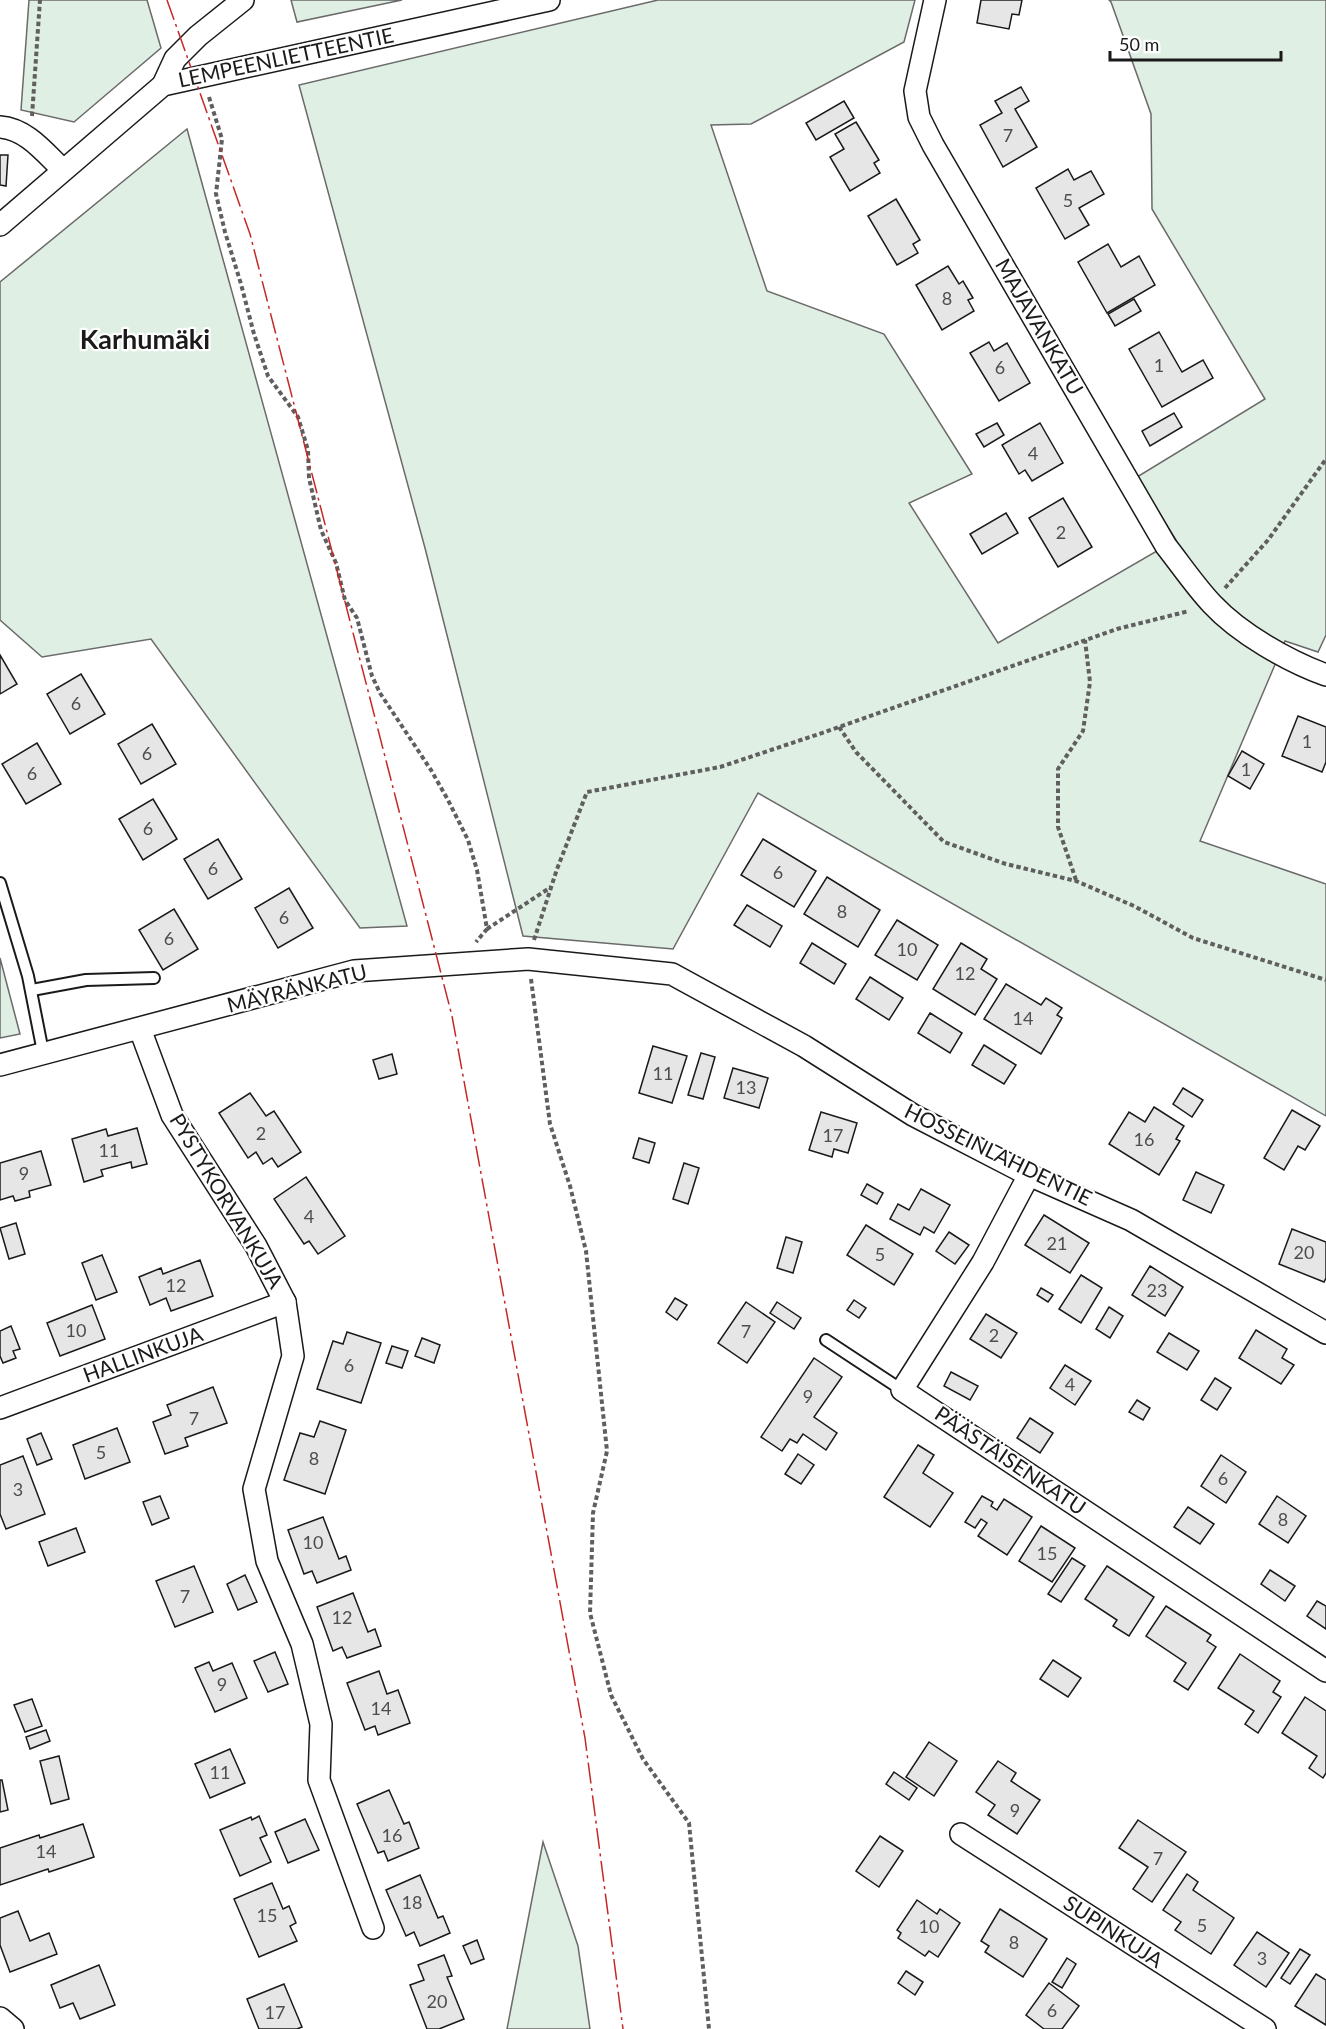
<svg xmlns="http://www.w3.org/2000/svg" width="1326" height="2029" font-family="Lato,sans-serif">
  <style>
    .green { fill: #e0efe3; stroke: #6a6a6a; stroke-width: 1.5 }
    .building { fill: #e6e6e6; stroke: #1a1a1a; stroke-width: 1.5 }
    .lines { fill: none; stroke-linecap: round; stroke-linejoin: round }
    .service-casing { stroke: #1a1a1a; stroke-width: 14 }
    .minor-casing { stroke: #1a1a1a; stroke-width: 24 }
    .path { stroke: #5f5f5f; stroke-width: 4; stroke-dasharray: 4.5 3; stroke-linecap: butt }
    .service { stroke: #fff; stroke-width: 10 }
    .minor { stroke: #fff; stroke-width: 21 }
    .power { stroke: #c62828; stroke-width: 1.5; stroke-dasharray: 21 4.5 3 4.5; stroke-linecap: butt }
    .labels { text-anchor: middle; stroke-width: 4.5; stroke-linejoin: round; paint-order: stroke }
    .number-label { font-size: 18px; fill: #4d4d4d }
    .street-label { font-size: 21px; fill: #1a1a1a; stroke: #fff }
    .district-label { font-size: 27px; font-weight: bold; fill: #1a1a1a; stroke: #fff }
  </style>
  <rect width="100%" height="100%" fill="#fff"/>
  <!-- green -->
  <g class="green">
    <polygon points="29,0 147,0 161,48 74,122 21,110"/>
    <polygon points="291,0 402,0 297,22"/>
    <polygon points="658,0 915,0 904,42 751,124 711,125 767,291 884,334 972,474 909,503 998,643 1176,540 1137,477 1265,399 1152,209 1151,114 1111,2 1109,0 1326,0 1326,635 1318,652 1285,641 1200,841 1326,884 1326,1116 758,793 673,949 523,936 425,548 299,85"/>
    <polygon points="187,129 407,926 360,928 151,639 42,657 0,620 0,282"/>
    <polygon points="0,958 20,1034 0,1038"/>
    <polygon points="543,1842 578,1946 590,2029 507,2029"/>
  </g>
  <!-- building -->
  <g class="building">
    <polygon points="981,0 1022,0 1019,15 1012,14 1009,29 977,23"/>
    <polygon points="1021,87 1029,101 1015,109 1037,147 1003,167 980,125 1002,113 995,101"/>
    <polygon points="844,101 854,118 816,140 806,123"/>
    <polygon points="856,122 879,160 874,163 880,173 850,191 830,157 844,149 835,134"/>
    <polygon points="0,155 8,155 6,186 0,185"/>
    <polygon points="1068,169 1074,180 1091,171 1104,194 1079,208 1089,225 1065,239 1036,188"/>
    <polygon points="896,199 920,240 913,244 918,253 897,265 868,216"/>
    <polygon points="1108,244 1121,267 1139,256 1155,285 1107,313 1078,262"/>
    <polygon points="948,266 959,284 963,281 973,298 968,300 974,311 942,330 916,285"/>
    <polygon points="1134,299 1141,311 1115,326 1108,314"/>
    <polygon points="1159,332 1182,372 1203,360 1213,378 1162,407 1129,349"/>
    <polygon points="989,342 994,351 1007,343 1030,383 999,401 970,353"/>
    <polygon points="1174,413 1182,427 1150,446 1142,431"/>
    <polygon points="997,423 1004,435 984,447 976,434"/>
    <polygon points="1040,423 1063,463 1032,481 1025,470 1019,474 1002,445"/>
    <polygon points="1063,498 1092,547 1058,567 1029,518"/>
    <polygon points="1006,513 1018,533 982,554 970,534"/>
    <polygon points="0,655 17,684 0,694"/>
    <polygon points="81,674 105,714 70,734 47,694"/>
    <polygon points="1298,716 1326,727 1326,762 1322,772 1282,756"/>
    <polygon points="152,724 176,764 141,784 118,744"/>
    <polygon points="37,743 61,784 26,804 2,764"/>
    <polygon points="1242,751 1264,764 1250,789 1228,776"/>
    <polygon points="153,799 177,839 143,860 119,819"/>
    <polygon points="218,839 242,879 208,899 184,859"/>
    <polygon points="763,839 816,871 794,907 741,875"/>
    <polygon points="827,877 880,910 858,947 804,914"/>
    <polygon points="289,888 313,928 278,948 255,908"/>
    <polygon points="747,905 782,926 770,947 734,925"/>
    <polygon points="174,909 198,949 163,970 139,930"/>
    <polygon points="897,920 938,945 917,980 875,955"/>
    <polygon points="812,943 846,964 834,984 800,963"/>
    <polygon points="961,943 987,959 981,969 997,979 975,1015 933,989"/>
    <polygon points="870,977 903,998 889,1020 856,999"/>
    <polygon points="1006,984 1041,1005 1046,998 1062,1008 1057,1015 1062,1018 1041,1054 984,1019"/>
    <polygon points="930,1013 962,1033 950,1053 918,1033"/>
    <polygon points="984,1045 1016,1065 1004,1084 972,1065"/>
    <polygon points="653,1046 687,1056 672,1103 639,1093"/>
    <polygon points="701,1053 715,1057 703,1099 688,1095"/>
    <polygon points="392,1054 397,1074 379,1079 373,1060"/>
    <polygon points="733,1068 768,1078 759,1108 724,1098"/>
    <polygon points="1183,1088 1203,1100 1192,1117 1173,1104"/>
    <polygon points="250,1093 266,1116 274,1111 301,1152 278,1167 272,1158 263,1164 256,1152 248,1158 219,1113"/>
    <polygon points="1154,1107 1184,1126 1176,1139 1180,1141 1159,1175 1109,1144 1129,1112 1145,1122"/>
    <polygon points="1292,1110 1320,1126 1305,1150 1298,1146 1284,1170 1264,1158"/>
    <polygon points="821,1112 857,1123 848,1153 834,1149 832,1157 809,1150"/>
    <polygon points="137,1128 147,1164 132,1168 131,1162 101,1170 103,1176 84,1182 72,1139 106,1129 108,1136"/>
    <polygon points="639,1138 655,1143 649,1163 633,1158"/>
    <polygon points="41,1151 51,1185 29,1191 30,1197 15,1201 13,1196 0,1200 0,1163"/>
    <polygon points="684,1163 699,1168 688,1204 673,1199"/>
    <polygon points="1196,1172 1224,1185 1211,1213 1183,1200"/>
    <polygon points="306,1177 345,1236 318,1254 309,1241 304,1244 274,1199"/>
    <polygon points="867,1184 883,1193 877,1204 861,1195"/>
    <polygon points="921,1189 950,1205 934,1233 924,1227 920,1235 890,1219 898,1204 909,1210"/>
    <polygon points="1044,1215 1089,1243 1070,1273 1025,1245"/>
    <polygon points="16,1223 25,1254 9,1259 0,1228"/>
    <polygon points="866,1225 913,1254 894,1285 847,1255"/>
    <polygon points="1292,1229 1326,1242 1326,1278 1324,1282 1279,1264"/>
    <polygon points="949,1232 969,1245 955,1264 936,1251"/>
    <polygon points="786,1237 802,1242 793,1273 777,1268"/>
    <polygon points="102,1255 117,1292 96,1300 82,1263"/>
    <polygon points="200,1260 213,1296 171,1311 166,1298 150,1305 139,1277 161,1268 163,1274"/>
    <polygon points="1150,1266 1183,1287 1165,1316 1132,1295"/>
    <polygon points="1081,1275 1102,1288 1081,1323 1059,1309"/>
    <polygon points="1041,1288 1053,1295 1048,1302 1037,1295"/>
    <polygon points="675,1298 687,1305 677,1320 666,1312"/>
    <polygon points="854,1300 866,1308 859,1318 847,1310"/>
    <polygon points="746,1302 775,1322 747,1363 718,1343"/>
    <polygon points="777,1302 801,1318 794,1329 770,1313"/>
    <polygon points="92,1305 105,1339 60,1356 47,1323"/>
    <polygon points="1109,1307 1123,1316 1110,1338 1096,1329"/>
    <polygon points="986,1314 1017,1333 1001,1358 970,1339"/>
    <polygon points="11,1326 20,1349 13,1351 16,1358 3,1363 0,1356 0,1331"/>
    <polygon points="1256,1330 1287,1349 1282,1358 1294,1365 1281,1384 1239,1358"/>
    <polygon points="347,1332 381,1343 361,1403 317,1389 333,1341 343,1344"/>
    <polygon points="1169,1333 1199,1351 1187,1370 1157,1352"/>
    <polygon points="422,1338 440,1345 434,1363 415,1356"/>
    <polygon points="392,1346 408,1351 402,1368 386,1363"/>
    <polygon points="814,1358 842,1377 814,1417 837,1433 826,1450 803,1434 797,1443 790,1439 782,1451 761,1437"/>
    <polygon points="1065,1365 1091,1381 1075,1405 1050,1388"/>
    <polygon points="951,1372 978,1386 970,1400 944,1386"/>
    <polygon points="1215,1378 1231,1388 1217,1410 1201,1400"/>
    <polygon points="213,1387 227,1423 185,1438 188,1446 165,1454 153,1422 171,1415 167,1405"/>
    <polygon points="1137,1400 1150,1408 1143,1420 1129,1412"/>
    <polygon points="1030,1418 1053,1433 1040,1453 1017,1438"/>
    <polygon points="320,1421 346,1430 325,1494 284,1480 300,1433 314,1437"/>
    <polygon points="117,1428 130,1462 85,1479 73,1445"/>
    <polygon points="41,1433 52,1459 37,1465 27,1439"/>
    <polygon points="918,1445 934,1455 923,1473 953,1493 930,1527 884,1497"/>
    <polygon points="798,1454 814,1465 801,1484 785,1474"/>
    <polygon points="1221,1455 1246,1472 1226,1503 1201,1486"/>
    <polygon points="23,1456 45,1514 6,1529 0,1514 0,1465"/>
    <polygon points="160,1496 169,1518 152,1525 143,1502"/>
    <polygon points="982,1496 993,1502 991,1506 997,1510 1004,1499 1032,1517 1007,1555 978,1536 987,1523 981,1519 975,1528 965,1522"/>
    <polygon points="1277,1496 1306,1516 1288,1543 1259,1524"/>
    <polygon points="1188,1507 1214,1524 1200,1544 1174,1527"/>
    <polygon points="323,1517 339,1559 346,1556 351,1570 317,1583 312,1571 304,1574 288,1530"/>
    <polygon points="1041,1526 1075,1548 1052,1582 1019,1561"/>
    <polygon points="76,1528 85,1552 48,1566 39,1542"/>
    <polygon points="1072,1558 1085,1566 1061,1602 1048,1594"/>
    <polygon points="194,1566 213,1612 175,1627 156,1581"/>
    <polygon points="1107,1566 1154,1597 1129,1636 1113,1626 1117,1620 1085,1599"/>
    <polygon points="1270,1570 1295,1586 1285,1601 1261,1584"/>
    <polygon points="245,1575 257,1602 238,1610 227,1584"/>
    <polygon points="353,1593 368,1632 375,1629 381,1646 347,1658 342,1647 333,1651 317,1607"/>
    <polygon points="1317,1601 1326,1606 1326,1629 1307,1616"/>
    <polygon points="1166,1606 1211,1635 1207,1641 1216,1647 1188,1690 1174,1681 1186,1663 1146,1636"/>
    <polygon points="275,1652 288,1684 268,1692 254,1661"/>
    <polygon points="1240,1654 1280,1681 1273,1692 1281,1697 1258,1733 1245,1724 1254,1711 1218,1688"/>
    <polygon points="1053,1660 1081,1678 1068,1697 1040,1679"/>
    <polygon points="209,1662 213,1671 232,1663 247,1698 215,1712 195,1668"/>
    <polygon points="379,1671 387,1694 398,1690 410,1723 378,1735 375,1726 365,1730 347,1683"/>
    <polygon points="1305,1697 1326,1711 1326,1773 1323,1778 1309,1768 1317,1756 1282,1733"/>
    <polygon points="32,1699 42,1726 25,1732 14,1705"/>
    <polygon points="46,1730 50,1741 30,1749 26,1737"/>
    <polygon points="929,1742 957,1761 934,1796 906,1777"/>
    <polygon points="230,1749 245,1783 210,1798 195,1764"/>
    <polygon points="59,1756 69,1799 51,1804 40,1761"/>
    <polygon points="998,1761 1016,1773 1011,1781 1040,1800 1017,1834 988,1815 995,1805 976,1792"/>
    <polygon points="894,1772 917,1788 909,1800 886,1784"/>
    <polygon points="0,1780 2,1780 8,1810 0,1812"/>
    <polygon points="389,1790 404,1824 409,1822 419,1848 388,1861 384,1851 378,1853 357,1804"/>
    <polygon points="259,1816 267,1835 260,1838 271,1862 240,1876 220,1830 251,1817 252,1820"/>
    <polygon points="305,1819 319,1850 288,1863 275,1832"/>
    <polygon points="1138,1820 1186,1852 1152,1902 1133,1889 1148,1867 1119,1848"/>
    <polygon points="83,1824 94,1857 49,1872 48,1869 0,1885 0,1848 39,1835 40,1838"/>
    <polygon points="880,1836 903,1851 879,1887 856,1871"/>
    <polygon points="1187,1874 1198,1882 1193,1890 1234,1918 1211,1954 1175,1930 1181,1922 1163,1910"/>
    <polygon points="420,1875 438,1918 443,1916 450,1933 420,1946 414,1932 406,1936 386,1890"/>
    <polygon points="272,1883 283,1909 289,1906 296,1923 290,1926 297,1941 259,1957 234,1899"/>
    <polygon points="917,1900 937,1914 940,1909 960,1923 938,1957 929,1951 925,1956 898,1938 901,1933 897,1930"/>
    <polygon points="1000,1909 1047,1939 1023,1977 985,1952 989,1946 981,1941"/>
    <polygon points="18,1911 30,1941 49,1933 57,1954 10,1972 0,1945 0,1918"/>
    <polygon points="1257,1932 1289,1953 1266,1987 1234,1965"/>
    <polygon points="477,1940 484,1959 471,1964 463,1946"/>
    <polygon points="1300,1949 1310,1955 1290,1984 1281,1978"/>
    <polygon points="444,1955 452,1976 447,1977 464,2019 439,2029 427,2029 410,1985 424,1980 418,1965"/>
    <polygon points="1067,1958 1076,1964 1062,1988 1052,1982"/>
    <polygon points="99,1965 115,2005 80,2019 73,2003 60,2008 51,1985"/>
    <polygon points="906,1971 923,1982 915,1995 898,1983"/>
    <polygon points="1316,1974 1326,1980 1326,2025 1295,2006"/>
    <polygon points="1049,1983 1079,2006 1062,2029 1044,2029 1026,2015"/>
    <polygon points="284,1984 302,2027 297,2029 259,2029 247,1999"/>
  </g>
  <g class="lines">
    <defs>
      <g id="service">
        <polyline points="0,883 28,976 43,1052"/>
        <polyline points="32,990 86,980 154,978"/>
        <polyline points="826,1340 902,1390"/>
      </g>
      <g id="minor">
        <path d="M935,0L915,91L919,117L933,145L1166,546C1181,565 1195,586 1212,604C1240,634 1288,661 1326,675"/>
        <polyline points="163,85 175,59 198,36 243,0"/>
        <path d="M0,127C27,129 45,153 63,170"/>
        <polyline points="0,225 163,85 549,0"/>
        <polyline points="140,1029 172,1115 256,1246 285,1302 293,1356 254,1489 267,1561 302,1644 321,1724 319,1780 373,1928"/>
        <polyline points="0,1065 354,971 528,959 672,974 804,1046 913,1115 1029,1175 1131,1220 1326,1333"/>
        <polyline points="1029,1175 983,1262 902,1390 1326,1671"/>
        <polyline points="0,1408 285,1302"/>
        <polyline points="961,1834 1265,2029"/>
        <polyline points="0,2018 13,2029"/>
      </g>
    </defs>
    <!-- service casing -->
    <use href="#service" class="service-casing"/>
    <!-- minor casing -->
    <use href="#minor" class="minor-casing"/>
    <!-- path -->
    <g class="path">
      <polyline points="209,97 222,139 216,194 225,232 241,284 254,334 268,376 298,417 308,450 309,478 321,530 336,563 345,600 357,618 372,676 380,693 431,770 448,800 468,840 477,870 487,929 476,942"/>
      <polyline points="32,116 40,0"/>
      <polyline points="1225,588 1268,540 1326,459"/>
      <polyline points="839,727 856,752 944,842 1006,864 1076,881 1134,906 1193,938 1326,980"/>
      <polyline points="1076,880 1058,827 1058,769 1083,731 1090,682 1085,640"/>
      <polyline points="487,929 551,887"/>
      <polyline points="534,940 557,869 587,792 720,767 825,732 1117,629 1189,611"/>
      <polyline points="531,979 550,1124 570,1186 586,1251 607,1451 593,1513 590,1613 611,1695 643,1759 689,1823 709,2029"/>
    </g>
    <!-- service -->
    <use href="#service" class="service"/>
    <!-- minor -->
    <use href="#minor" class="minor"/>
    <!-- power -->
    <polyline class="power" points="167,0 250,234 452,1016 585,1738 623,2029"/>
  </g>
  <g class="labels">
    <!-- number labels -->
    <g class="number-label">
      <text x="1008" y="142">7</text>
      <text x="1068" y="207">5</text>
      <text x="947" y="305">8</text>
      <text x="1159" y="372">1</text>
      <text x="1000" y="374">6</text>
      <text x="1033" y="460">4</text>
      <text x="1061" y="539">2</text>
      <text x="76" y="710">6</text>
      <text x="1307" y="748">1</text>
      <text x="147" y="760">6</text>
      <text x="1246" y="776">1</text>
      <text x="32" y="780">6</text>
      <text x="148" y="835">6</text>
      <text x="213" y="875">6</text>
      <text x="778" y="879">6</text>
      <text x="842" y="918">8</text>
      <text x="284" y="924">6</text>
      <text x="169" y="945">6</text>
      <text x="907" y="956">10</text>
      <text x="965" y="980">12</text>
      <text x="1023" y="1025">14</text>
      <text x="663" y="1080">11</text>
      <text x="746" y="1094">13</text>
      <text x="261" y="1140">2</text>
      <text x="833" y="1142">17</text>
      <text x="1144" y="1146">16</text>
      <text x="109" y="1157">11</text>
      <text x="24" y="1180">9</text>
      <text x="309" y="1223">4</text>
      <text x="1057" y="1250">21</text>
      <text x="1304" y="1259">20</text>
      <text x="880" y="1261">5</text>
      <text x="176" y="1292">12</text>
      <text x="1157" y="1297">23</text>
      <text x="76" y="1337">10</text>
      <text x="746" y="1338">7</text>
      <text x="994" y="1342">2</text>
      <text x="349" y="1372">6</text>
      <text x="1070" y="1391">4</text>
      <text x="808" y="1403">9</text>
      <text x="194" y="1425">7</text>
      <text x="101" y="1459">5</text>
      <text x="314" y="1465">8</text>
      <text x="1223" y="1485">6</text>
      <text x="18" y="1496">3</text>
      <text x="1283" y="1526">8</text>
      <text x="313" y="1549">10</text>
      <text x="1047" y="1560">15</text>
      <text x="185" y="1603">7</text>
      <text x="342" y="1624">12</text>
      <text x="222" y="1691">9</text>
      <text x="381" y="1715">14</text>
      <text x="220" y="1779">11</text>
      <text x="1015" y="1817">9</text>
      <text x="392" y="1842">16</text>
      <text x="46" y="1858">14</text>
      <text x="1158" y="1865">7</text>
      <text x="412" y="1909">18</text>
      <text x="267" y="1922">15</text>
      <text x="1202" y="1932">5</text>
      <text x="929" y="1933">10</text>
      <text x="1014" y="1949">8</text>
      <text x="1262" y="1965">3</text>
      <text x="437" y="2008">20</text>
      <text x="1052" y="2017">6</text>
      <text x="275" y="2019">17</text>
    </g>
    <!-- street labels -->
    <g class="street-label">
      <text transform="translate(286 58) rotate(-12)" y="7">LEMPEENLIETTEENTIE</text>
      <text transform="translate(1039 327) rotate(60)" y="7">MAJAVANKATU</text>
      <text transform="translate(297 989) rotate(-14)" y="7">MÄYRÄNKATU</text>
      <text transform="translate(998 1155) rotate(26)" y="7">HOSSEINLAHDENTIE</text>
      <text transform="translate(226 1201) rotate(59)" y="7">PYSTYKORVANKUJA</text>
      <text transform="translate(143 1355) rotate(-20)" y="7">HALLINKUJA</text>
      <text transform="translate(1010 1461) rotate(34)" y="7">PÄÄSTÄISENKATU</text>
      <text transform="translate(1113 1932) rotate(33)" y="7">SUPINKUJA</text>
    </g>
    <!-- district labels -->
    <g class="district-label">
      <text x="145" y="349">Karhumäki</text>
    </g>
  </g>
  <!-- scale -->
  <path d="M1110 51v9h171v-9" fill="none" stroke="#1a1a1a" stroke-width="3"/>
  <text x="1119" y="51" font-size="18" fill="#1a1a1a" stroke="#ffffff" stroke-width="4.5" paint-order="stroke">50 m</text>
</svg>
